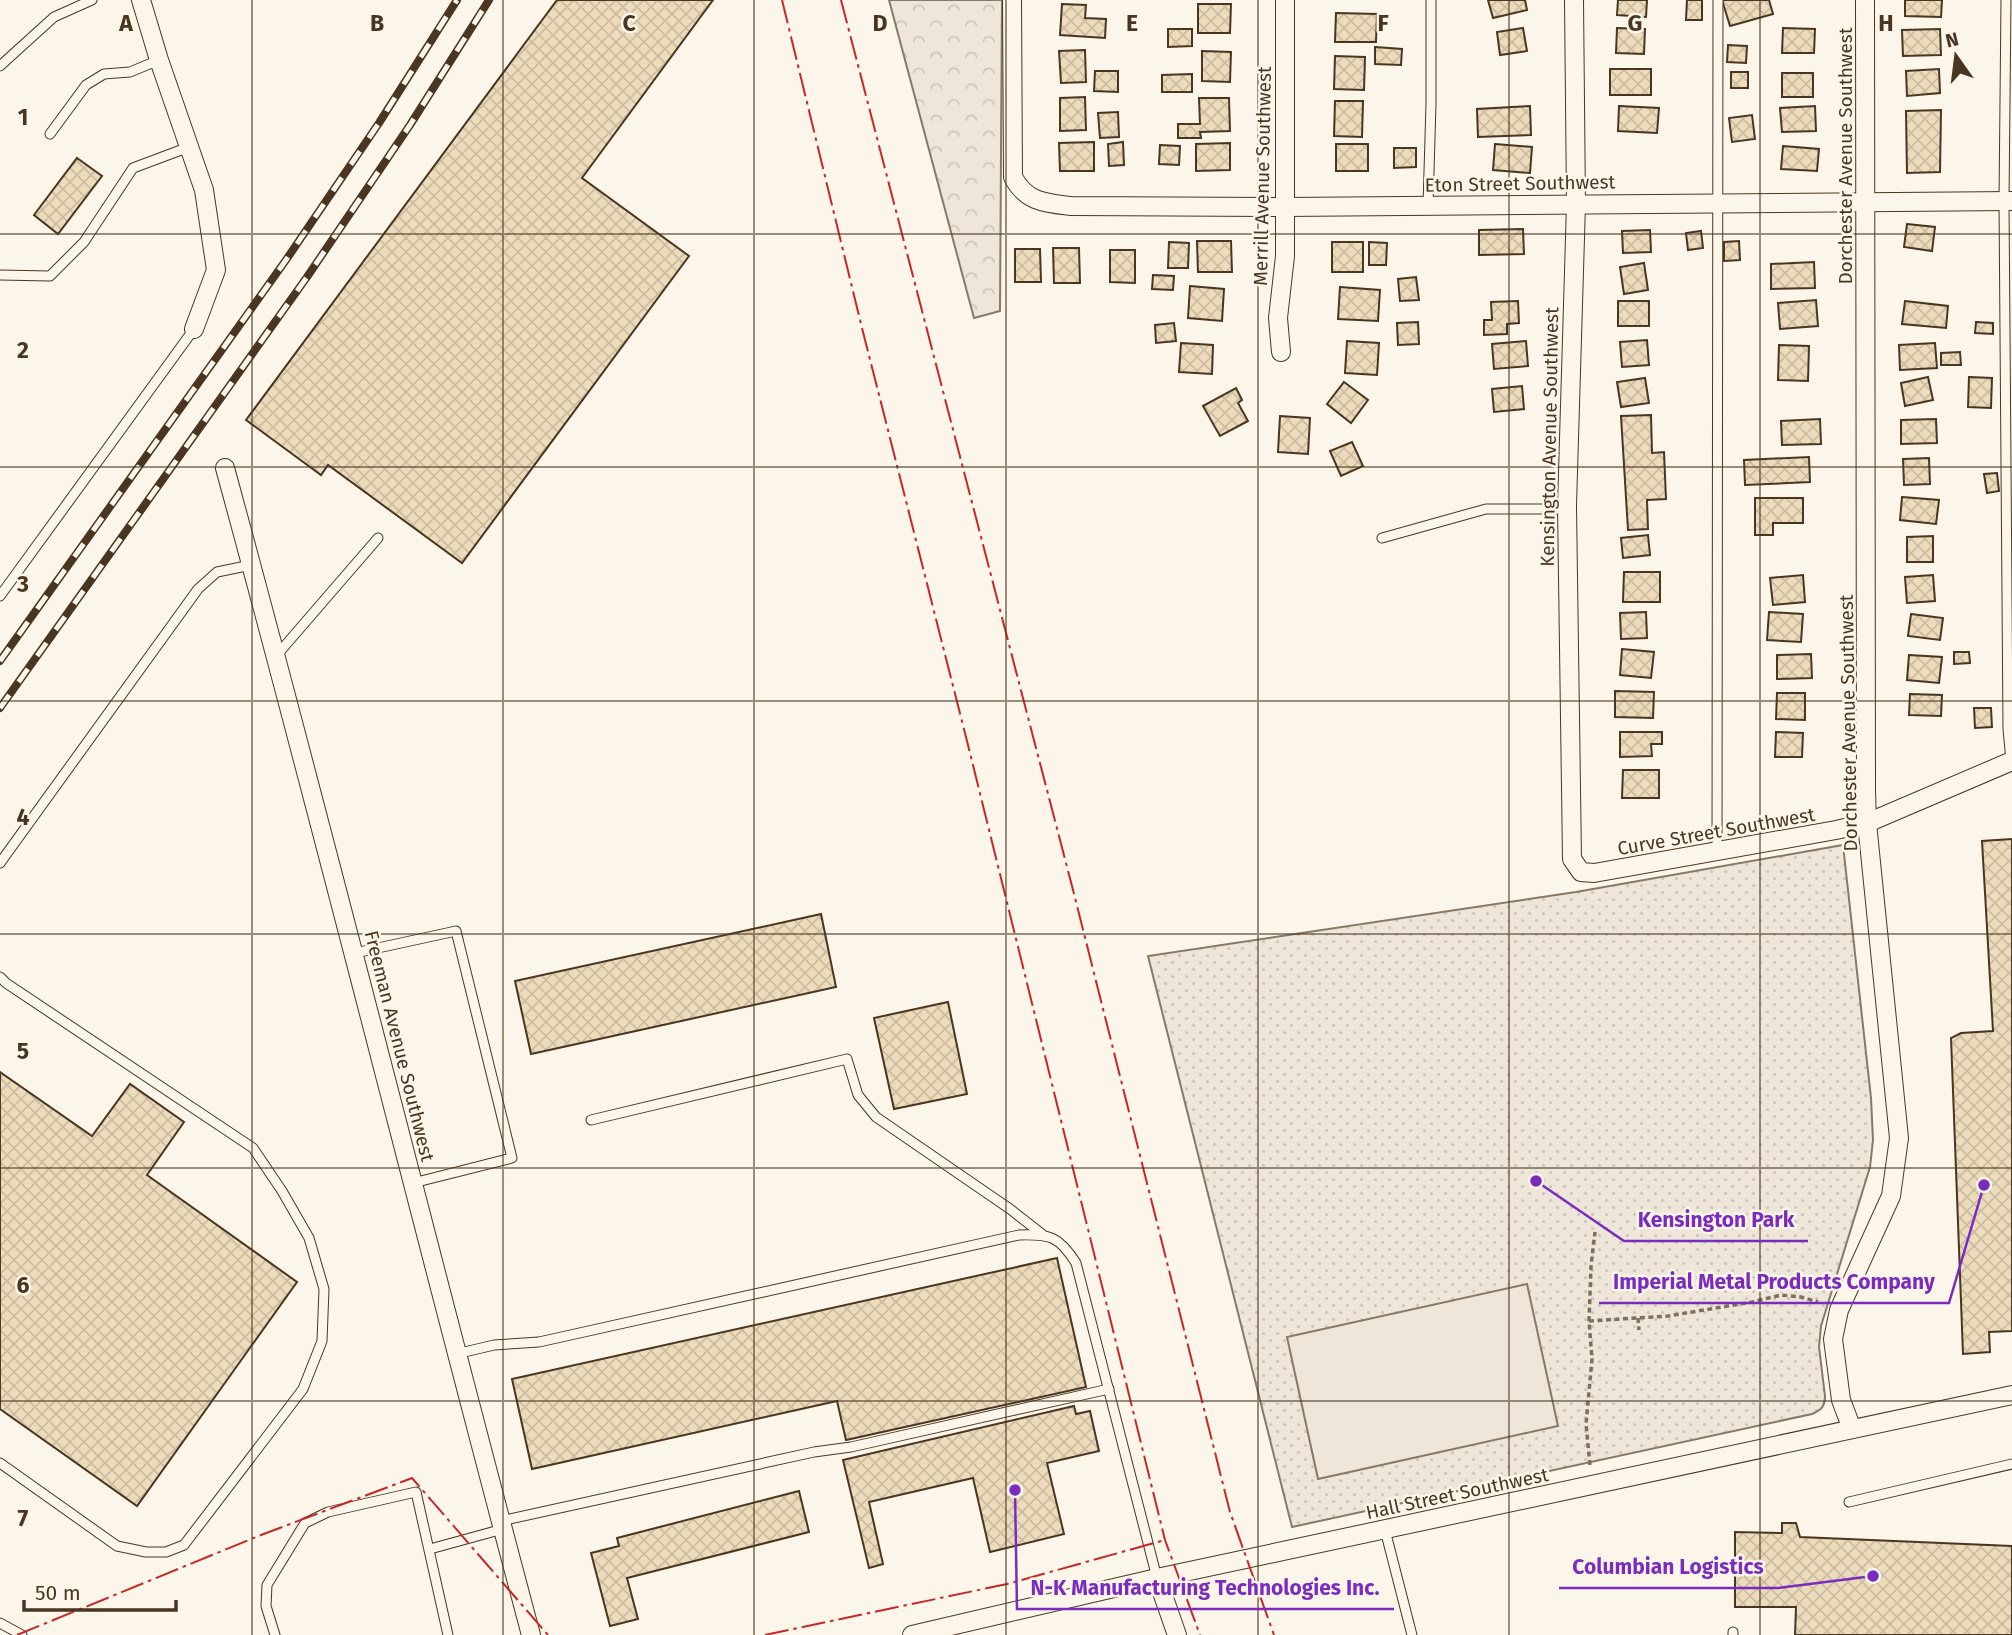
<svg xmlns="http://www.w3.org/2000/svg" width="2012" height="1635" font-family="'Fira Sans',sans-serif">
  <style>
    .forest { fill: url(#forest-crowns); stroke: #887966; stroke-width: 2 }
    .park { fill: url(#park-dots); stroke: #887966; stroke-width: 2 }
    .garden { fill: #ede6d9; stroke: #887966; stroke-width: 2 }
    .building { fill: url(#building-cross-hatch); stroke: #4a3520; stroke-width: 2 }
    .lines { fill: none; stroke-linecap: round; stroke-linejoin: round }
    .service-casing { stroke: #4a3520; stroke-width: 11 }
    .minor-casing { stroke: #4a3520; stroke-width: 20 }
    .path { stroke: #7f6f5c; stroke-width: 3.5; stroke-dasharray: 5 3.5; stroke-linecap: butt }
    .service { stroke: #fbf6e9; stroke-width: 9 }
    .minor { stroke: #fbf6e9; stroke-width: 18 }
    .rail-casing { stroke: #4a3520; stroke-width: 8 }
    .rail { stroke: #fbf6e9; stroke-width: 5; stroke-dasharray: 16; stroke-linecap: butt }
    .power { stroke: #c62828; stroke-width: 2; stroke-dasharray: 24 5 3.5 5; stroke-linecap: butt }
    .grid { fill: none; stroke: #4a3520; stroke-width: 2; stroke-opacity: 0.55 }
    .labels { text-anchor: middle; stroke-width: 5; stroke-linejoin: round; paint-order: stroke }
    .street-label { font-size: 19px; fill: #4a3520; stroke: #fbf6e9 }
    .grid-label { font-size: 23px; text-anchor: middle; font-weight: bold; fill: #4a3520; stroke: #fbf6e9; stroke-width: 5; stroke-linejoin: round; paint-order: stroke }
    .leader { fill: none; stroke: #7b2cbf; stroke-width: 2.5 }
    .callout-dot { fill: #7b2cbf; stroke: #fbf6e9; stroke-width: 2.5 }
    .callout-label { font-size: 21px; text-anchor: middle; font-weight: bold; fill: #7b2cbf; stroke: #fbf6e9; stroke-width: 5; stroke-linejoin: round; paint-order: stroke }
  </style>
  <defs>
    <pattern id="forest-crowns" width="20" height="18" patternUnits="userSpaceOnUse" patternTransform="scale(1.75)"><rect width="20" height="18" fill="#ede6d9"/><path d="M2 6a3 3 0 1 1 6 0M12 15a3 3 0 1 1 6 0" fill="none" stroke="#cdc6ba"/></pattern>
    <pattern id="park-dots" width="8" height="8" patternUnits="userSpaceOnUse" patternTransform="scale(1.75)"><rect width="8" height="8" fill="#ede6d9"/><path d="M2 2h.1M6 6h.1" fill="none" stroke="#cdc6ba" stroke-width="1.8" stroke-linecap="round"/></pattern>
    <pattern id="building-cross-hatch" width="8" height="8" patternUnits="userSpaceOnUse" patternTransform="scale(1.75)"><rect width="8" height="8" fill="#ecdcbc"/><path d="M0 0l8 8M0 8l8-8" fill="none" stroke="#ccbda1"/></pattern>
  </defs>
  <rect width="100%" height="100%" fill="#fbf6e9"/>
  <!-- forest -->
  <polygon class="forest" points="889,0 1002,0 1000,311 974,318"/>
  <!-- park -->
  <path class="park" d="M1843,845L1871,1098L1873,1140L1870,1167L1821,1326L1819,1347L1825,1396C1825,1407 1821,1410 1812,1414L1292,1527L1148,956L1576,892Z"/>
  <!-- garden -->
  <polygon class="garden" points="1527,1284 1558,1426 1318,1479 1287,1337"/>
  <!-- building -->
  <g class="building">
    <polygon points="557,0 713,0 582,178 689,256 462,563 328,465 321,475 246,420"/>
    <polygon points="1488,0 1525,0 1527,10 1493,18"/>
    <polygon points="1618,0 1647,0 1646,17 1617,15"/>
    <polygon points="1687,0 1702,0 1702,20 1686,20"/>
    <polygon points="1722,0 1769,0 1773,14 1730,26"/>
    <polygon points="1905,0 1942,0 1941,17 1905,16"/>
    <polygon points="1062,4 1086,5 1085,18 1106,19 1105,38 1060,35"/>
    <polygon points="1198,4 1231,4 1230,33 1198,33"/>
    <polygon points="1336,13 1377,14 1376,42 1335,42"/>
    <polygon points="1523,28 1527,51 1500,55 1497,32"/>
    <polygon points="1617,28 1645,29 1644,54 1616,53"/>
    <polygon points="1783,28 1815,29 1814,53 1782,53"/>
    <polygon points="1168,29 1192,29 1192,46 1168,47"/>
    <polygon points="1940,29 1941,55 1903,56 1902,30"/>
    <polygon points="1728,45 1747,46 1746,63 1727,62"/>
    <polygon points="1375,47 1402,49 1401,65 1375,64"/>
    <polygon points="1085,50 1086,82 1061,83 1059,51"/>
    <polygon points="1202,51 1231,52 1230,82 1202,81"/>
    <polygon points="1335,56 1365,57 1364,90 1334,89"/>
    <rect x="1610" y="69" width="41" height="26"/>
    <polygon points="1939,69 1940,93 1907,96 1906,71"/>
    <polygon points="1095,71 1118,71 1118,92 1094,91"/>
    <rect x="1731" y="72" width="17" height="16"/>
    <rect x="1782" y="73" width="31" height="24"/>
    <polygon points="1192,74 1192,92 1162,92 1162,75"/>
    <polygon points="1085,97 1086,130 1060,131 1060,98"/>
    <polygon points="1199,98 1229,98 1230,131 1200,132 1201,138 1178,138 1178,124 1200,124"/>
    <polygon points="1335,101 1363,101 1362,137 1334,136"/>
    <polygon points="1530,106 1531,135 1478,137 1477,109"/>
    <polygon points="1619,106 1659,108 1657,133 1618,131"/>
    <polygon points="1815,106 1816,131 1782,132 1780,108"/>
    <polygon points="1941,110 1940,172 1907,173 1906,111"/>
    <polygon points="1118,112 1119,137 1100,138 1098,113"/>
    <polygon points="1752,115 1755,139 1732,142 1729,118"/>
    <polygon points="1094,142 1094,171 1060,171 1059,143"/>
    <polygon points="1123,142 1124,165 1109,166 1108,144"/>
    <polygon points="1230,143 1230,170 1196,171 1196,144"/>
    <rect x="1336" y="144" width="32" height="27"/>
    <polygon points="1495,144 1532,147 1530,173 1493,170"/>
    <polygon points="1160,145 1180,146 1179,165 1159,164"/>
    <polygon points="1783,146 1819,149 1817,171 1781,169"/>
    <polygon points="1394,148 1416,148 1416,167 1394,168"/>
    <polygon points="77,158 102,176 58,234 34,215"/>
    <polygon points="1907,224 1935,227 1932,251 1904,247"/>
    <polygon points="1523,229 1524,254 1479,255 1479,230"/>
    <polygon points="1650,230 1651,252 1623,253 1622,231"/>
    <polygon points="1701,231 1703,248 1688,250 1686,233"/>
    <polygon points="1197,241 1231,241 1232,272 1198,272"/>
    <polygon points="1739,241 1740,260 1724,261 1724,242"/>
    <polygon points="1169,242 1189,243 1188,268 1168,268"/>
    <rect x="1332" y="242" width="31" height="30"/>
    <polygon points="1369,242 1387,243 1386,265 1369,265"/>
    <polygon points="1053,248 1079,248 1080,283 1054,283"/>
    <polygon points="1015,249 1040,249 1041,282 1015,282"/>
    <polygon points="1110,250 1135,250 1135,283 1110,282"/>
    <polygon points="1814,262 1815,288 1771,289 1771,264"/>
    <polygon points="1644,263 1648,290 1624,294 1620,267"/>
    <polygon points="1153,275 1174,276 1173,290 1152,289"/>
    <polygon points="1416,277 1419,300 1400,301 1398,279"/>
    <polygon points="1190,286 1224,289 1222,321 1188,318"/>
    <polygon points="1340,287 1380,290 1378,321 1338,319"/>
    <polygon points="1816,300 1818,326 1780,329 1778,303"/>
    <polygon points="1518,301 1519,323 1507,324 1507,334 1484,335 1484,320 1492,320 1491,302"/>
    <rect x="1618" y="301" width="31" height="25"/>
    <polygon points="1905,301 1948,306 1946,328 1902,324"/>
    <polygon points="1418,322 1419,344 1398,345 1397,323"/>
    <polygon points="1976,322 1993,323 1993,334 1975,333"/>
    <polygon points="1174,323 1176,341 1156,343 1155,325"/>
    <polygon points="1647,340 1649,365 1622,367 1620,342"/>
    <polygon points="1347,341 1379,343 1377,375 1345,373"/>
    <polygon points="1526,341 1528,366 1494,369 1492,344"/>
    <polygon points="1181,343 1213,345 1212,374 1179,372"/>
    <polygon points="1935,343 1937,368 1900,370 1899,345"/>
    <polygon points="1779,345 1809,346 1808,381 1778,380"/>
    <polygon points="1960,352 1961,365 1941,365 1941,353"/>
    <polygon points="1928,377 1933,400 1905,406 1901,383"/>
    <polygon points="1969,377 1992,378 1991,408 1968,407"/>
    <polygon points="1645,378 1649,403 1621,407 1617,382"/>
    <polygon points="1344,382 1368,400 1351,423 1327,404"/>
    <polygon points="1522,386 1524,409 1494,412 1492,389"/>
    <polygon points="1236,388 1242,400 1238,403 1248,421 1220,436 1203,406"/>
    <polygon points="1651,415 1652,453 1664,452 1666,499 1647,500 1648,529 1628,530 1621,416"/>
    <polygon points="1280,416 1310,418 1308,454 1278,452"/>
    <polygon points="1820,419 1821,444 1782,445 1781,421"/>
    <polygon points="1936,419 1937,443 1901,444 1901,420"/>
    <polygon points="1352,442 1363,466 1341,476 1330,451"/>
    <polygon points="1809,457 1810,482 1745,485 1744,460"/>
    <polygon points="1929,458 1930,484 1904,485 1903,459"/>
    <polygon points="1997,473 1999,491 1987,493 1984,474"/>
    <polygon points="1902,497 1939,500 1936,524 1900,520"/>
    <polygon points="1755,498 1803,498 1803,523 1773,523 1773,535 1755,535"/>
    <polygon points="1648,535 1650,555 1623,558 1621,538"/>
    <polygon points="1933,536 1933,562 1907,562 1907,537"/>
    <polygon points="1624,572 1660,572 1660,602 1623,602"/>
    <polygon points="1803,575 1805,602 1773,605 1770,578"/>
    <polygon points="1933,575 1935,601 1907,603 1905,577"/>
    <polygon points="1646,612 1647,638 1621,639 1620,613"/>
    <polygon points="1769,612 1803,614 1801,642 1767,640"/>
    <polygon points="1911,614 1943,618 1940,640 1908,636"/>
    <polygon points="1622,649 1654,652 1651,678 1620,675"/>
    <polygon points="1954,652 1969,652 1970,663 1954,664"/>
    <polygon points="1811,654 1812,678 1777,679 1777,655"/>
    <polygon points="1909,655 1942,657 1939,683 1907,680"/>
    <polygon points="1615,691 1654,692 1653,718 1615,717"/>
    <polygon points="1777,693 1805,693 1805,720 1776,719"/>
    <polygon points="1910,694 1942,695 1941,716 1909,715"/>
    <polygon points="1974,708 1991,708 1992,727 1975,728"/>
    <polygon points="1620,732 1662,732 1662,744 1651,744 1652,756 1620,757"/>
    <polygon points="1776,732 1803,733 1802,757 1775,757"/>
    <polygon points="1623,770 1659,770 1659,798 1622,798"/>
    <polygon points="2012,839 2012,1331 1989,1332 1990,1352 1963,1354 1951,1038 1961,1033 1993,1031 1982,841"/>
    <polygon points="821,914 836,987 531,1054 515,981"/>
    <polygon points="948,1002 967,1094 894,1109 874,1018"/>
    <polygon points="0,1072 92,1136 130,1084 184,1122 147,1175 297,1282 137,1506 0,1409"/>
    <polygon points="1057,1258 1086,1387 846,1440 837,1401 532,1469 512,1379"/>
    <polygon points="1074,1406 1076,1414 1090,1411 1099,1451 1047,1463 1064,1534 990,1552 973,1478 869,1502 883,1564 869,1568 843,1460"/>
    <polygon points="799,1491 809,1532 627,1578 638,1619 610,1626 591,1553 619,1546 617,1538"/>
    <polygon points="1782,1523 1796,1523 1800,1537 2012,1546 2012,1635 1795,1635 1796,1607 1735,1607 1735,1532 1782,1533"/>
  </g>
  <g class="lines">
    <defs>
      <g id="service">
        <polyline points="2006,0 2004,201 2008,729 2011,761"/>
        <polyline points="0,66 54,17 92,0"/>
        <polyline points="50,134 86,85 104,74 130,72 159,60"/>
        <polyline points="1428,205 1431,104 1431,0"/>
        <polyline points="0,275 50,276 84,242 133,168 189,147"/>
        <polyline points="1382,538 1486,509 1567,509"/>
        <polyline points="0,596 194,329"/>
        <polyline points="276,656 378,538"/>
        <polyline points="1717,852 1718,0"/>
        <polyline points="0,863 198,589 217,572 251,565"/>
        <polyline points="355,953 456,931 512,1158 413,1183"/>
        <polyline points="0,977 6,983 253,1148 282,1191 309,1238 324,1289 322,1341 303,1389 184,1545 166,1552 146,1552 117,1546 0,1463"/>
        <polyline points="591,1120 847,1059 858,1095 876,1117 1010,1209 1042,1234"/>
        <path d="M456,1354L494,1345L539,1342L1019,1235C1050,1234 1059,1236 1076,1263L1157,1578"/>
        <polyline points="1849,1502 2012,1464"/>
        <polyline points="501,1521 814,1452 851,1447 1109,1389"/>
        <polyline points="1385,1530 1412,1635"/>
        <polyline points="430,1549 503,1529"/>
        <polyline points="0,1623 22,1635"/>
        <polyline points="275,1635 266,1606 267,1585 305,1523 328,1512 416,1492 448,1635"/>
        <polyline points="1733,1635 1733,1632"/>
      </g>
      <g id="minor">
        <polyline points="141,0 159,60 204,190 216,270 194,329"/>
        <path d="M1012,0L1013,177C1026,202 1045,203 1071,206L1285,207L2012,201"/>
        <polyline points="1574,0 1576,204 1567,506 1572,859 1581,872 1594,873 1836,830 1867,823 2012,761"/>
        <polyline points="1281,352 1278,318 1285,256 1285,0"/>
        <path d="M225,468C331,856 427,1246 531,1635"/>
        <polyline points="1852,1429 1841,1400 1833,1339 1839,1310 1891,1196 1899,1138 1867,823 1866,789 1865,0"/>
        <polyline points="1157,1578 1177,1635"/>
        <polyline points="912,1635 1157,1578 2012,1395"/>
      </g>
    </defs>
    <!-- service casing -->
    <use href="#service" class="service-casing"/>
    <!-- minor casing -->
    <use href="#minor" class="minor-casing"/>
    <!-- path -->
    <g class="path">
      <polyline points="1638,1318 1639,1330"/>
      <polyline points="1589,1321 1668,1316 1752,1302 1781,1295 1801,1297 1818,1302"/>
      <polyline points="1590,1465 1586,1424 1592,1359 1589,1321 1591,1266 1595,1232"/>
    </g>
    <!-- service -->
    <use href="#service" class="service"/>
    <!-- minor -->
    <use href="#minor" class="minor"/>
    <defs>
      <g id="rail">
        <polyline points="0,661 286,260 379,123 457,0"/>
        <polyline points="0,708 307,277 410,125 489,0"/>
      </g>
    </defs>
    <!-- rail casing -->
    <use href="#rail" class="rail-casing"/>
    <!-- rail -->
    <use href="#rail" class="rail"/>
    <!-- power -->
    <g class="power">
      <polyline points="782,0 861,324 967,741 1165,1540 1200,1635"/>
      <polyline points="841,0 1072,886 1230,1512 1274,1635"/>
      <polyline points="17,1635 261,1535 412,1478 548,1635"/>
      <polyline points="765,1635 1007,1584 1165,1540"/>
    </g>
  </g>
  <!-- grid -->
  <path class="grid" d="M252,0V1635M503,0V1635M754,0V1635M1006,0V1635M1258,0V1635M1509,0V1635M1760,0V1635M0,234H2012M0,467H2012M0,701H2012M0,934H2012M0,1168H2012M0,1401H2012"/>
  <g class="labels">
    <!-- street labels -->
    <g class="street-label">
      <text transform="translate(1845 156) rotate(-90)" y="7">Dorchester Avenue Southwest</text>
      <text transform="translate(1262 176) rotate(-89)" y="7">Merrill Avenue Southwest</text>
      <text transform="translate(1520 183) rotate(-1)" y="7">Eton Street Southwest</text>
      <text transform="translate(1549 437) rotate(-89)" y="7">Kensington Avenue Southwest</text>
      <text transform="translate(1848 723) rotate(-91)" y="7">Dorchester Avenue Southwest</text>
      <text transform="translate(1716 831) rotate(-10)" y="7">Curve Street Southwest</text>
      <text transform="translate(400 1046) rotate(76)" y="7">Freeman Avenue Southwest</text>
      <text transform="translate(1457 1493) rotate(-12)" y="7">Hall Street Southwest</text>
    </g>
  </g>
  <g class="grid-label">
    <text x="126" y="31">A</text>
    <text x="377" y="31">B</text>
    <text x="629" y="31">C</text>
    <text x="880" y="31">D</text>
    <text x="1132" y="31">E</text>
    <text x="1383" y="31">F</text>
    <text x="1635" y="31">G</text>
    <text x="1886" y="31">H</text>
    <text x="23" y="125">1</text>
    <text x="23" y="358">2</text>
    <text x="23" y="592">3</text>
    <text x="23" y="825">4</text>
    <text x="23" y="1059">5</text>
    <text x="23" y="1293">6</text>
    <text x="23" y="1526">7</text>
  </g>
  <!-- callouts -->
  <path class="leader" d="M1536 1181L1624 1241H1808M1984 1185L1949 1303H1599M1873 1576L1778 1588H1559M1015 1490L1017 1609H1394"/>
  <g class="callout-dot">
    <circle cx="1536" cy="1181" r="7"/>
    <circle cx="1984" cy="1185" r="7"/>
    <circle cx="1873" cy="1576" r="7"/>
    <circle cx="1015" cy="1490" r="7"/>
  </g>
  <g class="callout-label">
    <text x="1716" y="1227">Kensington Park</text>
    <text x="1774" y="1289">Imperial Metal Products Company</text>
    <text x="1668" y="1574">Columbian Logistics</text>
    <text x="1205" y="1595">N-K Manufacturing Technologies Inc.</text>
  </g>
  <!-- north arrow -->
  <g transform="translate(1956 56) rotate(346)" stroke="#fbf6e9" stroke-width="5" paint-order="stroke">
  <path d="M0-5L12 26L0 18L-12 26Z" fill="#4a3520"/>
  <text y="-10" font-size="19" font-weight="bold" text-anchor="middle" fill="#4a3520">N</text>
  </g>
  <!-- scale -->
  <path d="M24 1600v10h152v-10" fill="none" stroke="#4a3520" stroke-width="3.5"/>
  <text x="35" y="1600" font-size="21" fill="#4a3520" stroke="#fbf6e9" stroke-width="5" paint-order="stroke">50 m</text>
</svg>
